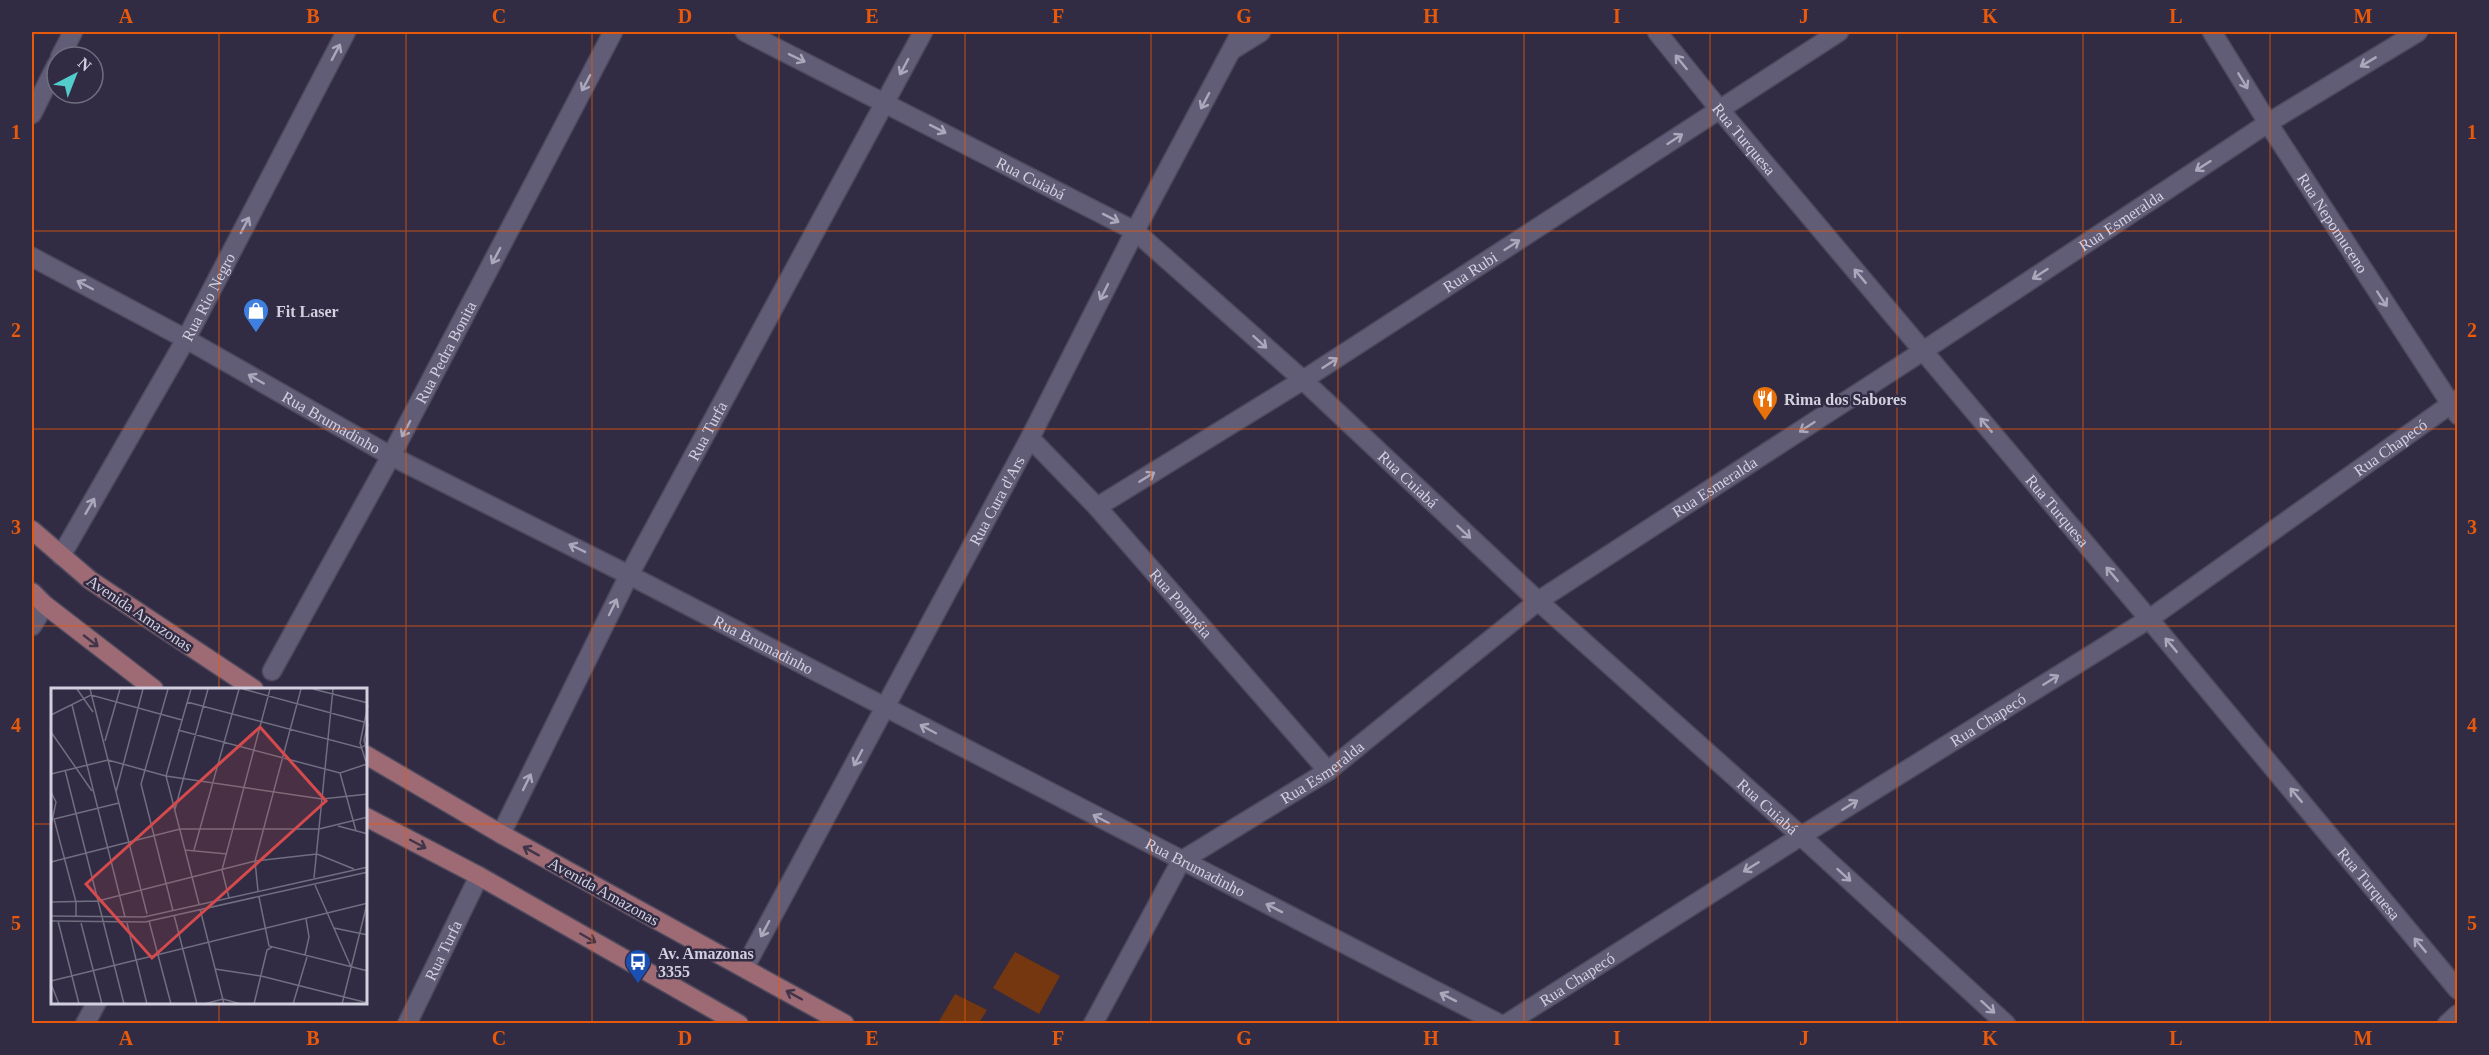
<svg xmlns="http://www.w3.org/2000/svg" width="2489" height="1055" font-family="Georgia,serif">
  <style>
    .building { fill: #743710 }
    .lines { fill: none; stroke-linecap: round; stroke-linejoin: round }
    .street-casing { stroke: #4d495c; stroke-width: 21 }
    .secondary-casing { stroke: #4d495c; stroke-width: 21 }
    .primary-casing { stroke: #4d495c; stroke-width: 21 }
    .street { stroke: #625d77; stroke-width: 18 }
    .secondary { stroke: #625d77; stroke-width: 18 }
    .primary { stroke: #9e6b75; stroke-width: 18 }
    .oneway { stroke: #aba8bb }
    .oneway2 { stroke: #41354a }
    .grid { fill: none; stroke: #e8590c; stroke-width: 1.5; stroke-opacity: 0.55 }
    .labels { text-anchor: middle; stroke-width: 5; stroke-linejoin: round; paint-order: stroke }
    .street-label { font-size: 16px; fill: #d2d0df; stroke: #312c43 }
    .poi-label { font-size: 16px; font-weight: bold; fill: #d2d0df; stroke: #312c43; text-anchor: start }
    .inset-road { fill: none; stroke: #716e81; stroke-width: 1.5 }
    .view { fill: #d54a4d; fill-opacity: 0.15; stroke: #d54a4d; stroke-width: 3 }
    .inset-edge { fill: none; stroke: #d2d0df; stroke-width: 3 }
    .neatline { fill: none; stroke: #e8590c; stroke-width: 2 }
    .grid-label { font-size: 20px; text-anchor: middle; font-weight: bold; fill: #e8590c }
  </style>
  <rect width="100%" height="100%" fill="#312c43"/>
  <!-- building -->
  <g class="building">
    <polygon points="1015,952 1060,976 1039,1014 993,988"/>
    <polygon points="955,994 987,1010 979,1023 938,1023"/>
  </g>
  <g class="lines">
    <defs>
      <g id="street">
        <path id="s1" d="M745,32L1135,231L1303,380L1538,601L1801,836L2006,1024"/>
        <path id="s2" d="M1657,32L1720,110L2149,619L2458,990"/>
        <path id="s3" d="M2212,32L2268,123L2458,415"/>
        <polyline points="1232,50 1261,32"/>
        <polyline points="60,57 73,32"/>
        <polyline points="32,114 57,64"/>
        <path id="s4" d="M32,257L186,339L391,456L629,575L1500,1024"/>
        <path id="s5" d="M1030,438L1097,507L1328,771"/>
        <path id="s6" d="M1097,507L1303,380L1839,32"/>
        <path id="s7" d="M61,556L186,339L346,32"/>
        <polyline points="32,626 45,605"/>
        <path id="s8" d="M272,671L391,456L613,32"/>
        <path id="s9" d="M501,834L629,575L923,32"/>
        <path id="s10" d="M745,967L1030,438L1135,231L1241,32"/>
        <polyline points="85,1024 97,1002"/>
        <path id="s11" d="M407,1024L479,876"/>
        <path id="s12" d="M1093,1024L1181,861L1328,771L1538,601L1923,351L2268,123L2418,32"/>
        <path id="s13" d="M1506,1024L1801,836L2149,619L2458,399"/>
      </g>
      <polyline id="secondary" points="2447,1024 2458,1014"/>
      <g id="primary">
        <polyline points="32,530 90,580 254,689"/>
        <polyline points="32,592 45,605 154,689"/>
        <polyline points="366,755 501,834 845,1024"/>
        <polyline points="366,817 479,876 739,1024"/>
      </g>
    </defs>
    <!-- street casing -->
    <use href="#street" class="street-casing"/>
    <!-- secondary casing -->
    <use href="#secondary" class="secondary-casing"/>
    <!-- primary casing -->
    <use href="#primary" class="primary-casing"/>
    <!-- street -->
    <use href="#street" class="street"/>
    <!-- secondary -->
    <use href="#secondary" class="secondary"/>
    <!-- primary -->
    <use href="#primary" class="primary"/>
  </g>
  <!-- one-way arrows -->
  <defs><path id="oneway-shaft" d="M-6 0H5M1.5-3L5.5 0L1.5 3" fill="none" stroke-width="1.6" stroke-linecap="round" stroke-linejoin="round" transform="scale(1.5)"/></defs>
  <g class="oneway">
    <use href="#oneway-shaft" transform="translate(336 52) rotate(-62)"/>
    <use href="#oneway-shaft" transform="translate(797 58) rotate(26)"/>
    <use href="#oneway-shaft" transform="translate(1681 62) rotate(-129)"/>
    <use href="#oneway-shaft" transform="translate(2368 62) rotate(149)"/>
    <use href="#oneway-shaft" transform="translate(904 67) rotate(118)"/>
    <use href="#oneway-shaft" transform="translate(2243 81) rotate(59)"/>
    <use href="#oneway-shaft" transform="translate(586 83) rotate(118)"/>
    <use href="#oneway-shaft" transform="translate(1205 101) rotate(118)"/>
    <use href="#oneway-shaft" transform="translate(938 129) rotate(27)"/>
    <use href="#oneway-shaft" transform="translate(1675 139) rotate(-33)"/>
    <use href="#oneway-shaft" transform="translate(2203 166) rotate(147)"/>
    <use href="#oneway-shaft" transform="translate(1111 218) rotate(27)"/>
    <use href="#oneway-shaft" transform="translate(245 225) rotate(-62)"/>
    <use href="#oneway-shaft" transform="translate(1512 245) rotate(-33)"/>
    <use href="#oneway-shaft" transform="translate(496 256) rotate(118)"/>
    <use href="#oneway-shaft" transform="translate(2040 274) rotate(147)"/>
    <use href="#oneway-shaft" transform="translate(1860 276) rotate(-130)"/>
    <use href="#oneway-shaft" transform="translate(85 285) rotate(-152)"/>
    <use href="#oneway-shaft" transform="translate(1104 292) rotate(117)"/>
    <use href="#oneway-shaft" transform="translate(2382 299) rotate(57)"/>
    <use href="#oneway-shaft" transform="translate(1260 342) rotate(42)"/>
    <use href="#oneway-shaft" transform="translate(1330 363) rotate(-33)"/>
    <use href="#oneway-shaft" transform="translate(256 379) rotate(-150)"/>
    <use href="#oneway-shaft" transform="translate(1986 425) rotate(-130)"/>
    <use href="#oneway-shaft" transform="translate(1807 427) rotate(147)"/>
    <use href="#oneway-shaft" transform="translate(406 429) rotate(118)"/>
    <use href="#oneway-shaft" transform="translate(1147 477) rotate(-32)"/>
    <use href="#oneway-shaft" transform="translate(90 506) rotate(-60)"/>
    <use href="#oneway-shaft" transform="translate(1464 532) rotate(43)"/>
    <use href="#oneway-shaft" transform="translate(577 548) rotate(-154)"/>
    <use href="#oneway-shaft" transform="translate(2112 574) rotate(-130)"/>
    <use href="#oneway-shaft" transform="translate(613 607) rotate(-64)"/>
    <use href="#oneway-shaft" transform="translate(2171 645) rotate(-130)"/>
    <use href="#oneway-shaft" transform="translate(2051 680) rotate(-32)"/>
    <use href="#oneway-shaft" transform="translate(928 729) rotate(-152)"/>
    <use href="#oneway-shaft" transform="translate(858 758) rotate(118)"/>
    <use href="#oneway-shaft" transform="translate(527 782) rotate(-64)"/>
    <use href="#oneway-shaft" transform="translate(2296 795) rotate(-130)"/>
    <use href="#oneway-shaft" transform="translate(1850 805) rotate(-32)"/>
    <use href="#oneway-shaft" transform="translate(1101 819) rotate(-152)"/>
    <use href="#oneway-shaft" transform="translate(1751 867) rotate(148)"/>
    <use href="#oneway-shaft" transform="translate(1844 875) rotate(42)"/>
    <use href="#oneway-shaft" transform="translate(1274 908) rotate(-153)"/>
    <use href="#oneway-shaft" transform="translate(765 929) rotate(118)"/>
    <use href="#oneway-shaft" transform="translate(2420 945) rotate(-130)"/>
    <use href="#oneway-shaft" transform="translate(1448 997) rotate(-153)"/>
    <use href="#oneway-shaft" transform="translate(1988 1007) rotate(42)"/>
  </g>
  <g class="oneway2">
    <use href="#oneway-shaft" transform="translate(91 641) rotate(38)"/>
    <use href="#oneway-shaft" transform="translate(418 844) rotate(28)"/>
    <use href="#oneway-shaft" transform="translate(531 851) rotate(-151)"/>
    <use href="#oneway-shaft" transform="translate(588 938) rotate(30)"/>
    <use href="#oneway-shaft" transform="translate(794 995) rotate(-151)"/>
  </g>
  <!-- grid -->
  <path class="grid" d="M219,32V689M406,32V1024M592,32V1024M779,32V1024M965,32V1024M1151,32V1024M1338,32V1024M1524,32V1024M1710,32V1024M1897,32V1024M2083,32V1024M2270,32V1024M32,231H2458M32,429H2458M32,626H2458M32,824H52M366,824H2458M219,1002V1024"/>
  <!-- icons -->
  <defs>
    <symbol id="shop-pin" viewBox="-11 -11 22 30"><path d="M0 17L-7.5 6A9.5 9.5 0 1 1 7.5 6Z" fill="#3f7fe0" stroke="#312c43"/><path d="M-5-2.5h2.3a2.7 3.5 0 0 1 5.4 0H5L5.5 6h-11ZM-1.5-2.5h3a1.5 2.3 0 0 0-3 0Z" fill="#fff"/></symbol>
    <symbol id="restaurant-pin" viewBox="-11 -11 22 30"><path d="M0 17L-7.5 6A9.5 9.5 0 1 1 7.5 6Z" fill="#e8710a" stroke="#312c43"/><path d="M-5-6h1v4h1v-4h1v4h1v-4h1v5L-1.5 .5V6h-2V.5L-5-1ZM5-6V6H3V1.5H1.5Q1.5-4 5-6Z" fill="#fff"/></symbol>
    <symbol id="bus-pin" viewBox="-11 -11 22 30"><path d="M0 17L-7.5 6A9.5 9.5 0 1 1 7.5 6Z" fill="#1a4fb4" stroke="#312c43"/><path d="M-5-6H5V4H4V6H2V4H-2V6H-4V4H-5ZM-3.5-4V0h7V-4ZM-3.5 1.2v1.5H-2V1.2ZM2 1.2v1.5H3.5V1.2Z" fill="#fff"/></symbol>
  </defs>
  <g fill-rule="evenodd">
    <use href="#shop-pin" x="241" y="296" width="30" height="40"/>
    <use href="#restaurant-pin" x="1750" y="384" width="30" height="40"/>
    <use href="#bus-pin" x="623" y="947" width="30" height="40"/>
  </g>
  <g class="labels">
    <!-- street labels -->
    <g class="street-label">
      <text dy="6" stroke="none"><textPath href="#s2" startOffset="138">Rua Turquesa</textPath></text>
      <text dy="6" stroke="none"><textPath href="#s1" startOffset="321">Rua Cuiabá</textPath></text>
      <text dy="6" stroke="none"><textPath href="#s12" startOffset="1324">Rua Esmeralda</textPath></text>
      <text dy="6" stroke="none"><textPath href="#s3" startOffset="226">Rua Nepomuceno</textPath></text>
      <text dy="6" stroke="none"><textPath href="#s6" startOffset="441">Rua Rubi</textPath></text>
      <text dy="6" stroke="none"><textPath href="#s7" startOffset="298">Rua Rio Negro</textPath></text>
      <text dy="6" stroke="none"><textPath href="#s8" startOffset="363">Rua Pedra Bonita</textPath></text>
      <text dy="6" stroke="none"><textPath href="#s4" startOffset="342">Rua Brumadinho</textPath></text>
      <text dy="6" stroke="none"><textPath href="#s9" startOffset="453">Rua Turfa</textPath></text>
      <text dy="6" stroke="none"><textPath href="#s13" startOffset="1056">Rua Chapecó</textPath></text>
      <text dy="6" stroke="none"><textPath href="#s1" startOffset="807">Rua Cuiabá</textPath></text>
      <text dy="6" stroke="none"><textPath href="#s12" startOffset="838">Rua Esmeralda</textPath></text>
      <text dy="6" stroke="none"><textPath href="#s10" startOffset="530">Rua Cura d'Ars</textPath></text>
      <text dy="6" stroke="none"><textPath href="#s2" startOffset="624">Rua Turquesa</textPath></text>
      <text dy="6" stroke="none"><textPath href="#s5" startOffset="224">Rua Pompéia</textPath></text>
      <text transform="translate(140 613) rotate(34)" y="6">Avenida Amazonas</text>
      <text dy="6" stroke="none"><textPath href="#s4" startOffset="828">Rua Brumadinho</textPath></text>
      <text dy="6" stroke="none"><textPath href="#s13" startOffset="570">Rua Chapecó</textPath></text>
      <text dy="6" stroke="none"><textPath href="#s12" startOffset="352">Rua Esmeralda</textPath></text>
      <text dy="6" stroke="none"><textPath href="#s1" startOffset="1293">Rua Cuiabá</textPath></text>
      <text dy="6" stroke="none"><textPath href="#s4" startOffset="1314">Rua Brumadinho</textPath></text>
      <text dy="6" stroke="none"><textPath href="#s2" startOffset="1110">Rua Turquesa</textPath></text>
      <text transform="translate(604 891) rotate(29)" y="6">Avenida Amazonas</text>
      <text dy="6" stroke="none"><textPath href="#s11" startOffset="82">Rua Turfa</textPath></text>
      <text dy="6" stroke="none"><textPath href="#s13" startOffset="84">Rua Chapecó</textPath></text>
    </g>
    <!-- poi labels -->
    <g class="poi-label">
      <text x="276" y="317">Fit Laser</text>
      <text x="1784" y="405">Rima dos Sabores</text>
      <text x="658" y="959">Av. Amazonas<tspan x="658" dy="18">3355</tspan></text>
    </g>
  </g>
  <!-- overview -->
  <g transform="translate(51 688)">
    <rect width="316" height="316" fill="#312c43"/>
    <path class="inset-road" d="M26,1L42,24M39,1L96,226M117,1L90,96L122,223M140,1L115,88L148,216M192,1L313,34M262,1L317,15M136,14L310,60L317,55M21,17L74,229M317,17L309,55L317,80M0,27L40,7L131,32M317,36L313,52L317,67M127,42L289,85L316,76M0,44L41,103M54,53L69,1M14,82L73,316M289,85L305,143M0,86L57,72L115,88L271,111L317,106M0,104L5,114L0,138M65,104L92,1M124,121L157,1M287,138L317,146M134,162L176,166M143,162L188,1M0,174L129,141H268L317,129M263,190L282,1M264,197L300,279M207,203L204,173L250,1M208,209L218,258L317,283M178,210L171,182L219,1M0,214L47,213L204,173L266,166L303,181M149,221L173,316M123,227L146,316M0,228L93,229L317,179M25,228V214L3,131L68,115M0,233L94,234L317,184M7,233L28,316M98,233L120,316M30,235L51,316M76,235L96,316M283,240L317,247M254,267L258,249L255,231M164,281L210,288L317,315M0,293L317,215M0,296L8,316M153,316L172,311L190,316M203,316L216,262L221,259M242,316L256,269M291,316L316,216"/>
    <path class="view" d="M209,39L275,113L101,270L35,196Z"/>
    <rect width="316" height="316" class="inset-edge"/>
  </g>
  <!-- border -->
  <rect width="2489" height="1055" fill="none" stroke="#312c43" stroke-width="66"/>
  <!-- north arrow -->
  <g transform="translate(75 75) rotate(42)"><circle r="28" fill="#312c43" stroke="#716e81" stroke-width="1.5"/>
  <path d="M0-4.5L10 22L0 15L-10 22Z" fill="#52cdcc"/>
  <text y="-9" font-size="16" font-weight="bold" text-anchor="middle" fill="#d2d0df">N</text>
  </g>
  <rect x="33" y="33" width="2423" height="989" class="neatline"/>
  <g class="grid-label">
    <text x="126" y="23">A</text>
    <text x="313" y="23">B</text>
    <text x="499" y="23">C</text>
    <text x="685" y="23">D</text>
    <text x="872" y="23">E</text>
    <text x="1058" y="23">F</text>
    <text x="1244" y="23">G</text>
    <text x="1431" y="23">H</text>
    <text x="1617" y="23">I</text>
    <text x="1804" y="23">J</text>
    <text x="1990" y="23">K</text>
    <text x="2176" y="23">L</text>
    <text x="2363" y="23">M</text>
    <text x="16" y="139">1</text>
    <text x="2472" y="139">1</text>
    <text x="16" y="337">2</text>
    <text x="2472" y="337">2</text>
    <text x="16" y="534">3</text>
    <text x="2472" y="534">3</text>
    <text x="16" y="732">4</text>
    <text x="2472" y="732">4</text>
    <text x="16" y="930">5</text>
    <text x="2472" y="930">5</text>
    <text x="126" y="1045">A</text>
    <text x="313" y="1045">B</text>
    <text x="499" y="1045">C</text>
    <text x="685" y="1045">D</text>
    <text x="872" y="1045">E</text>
    <text x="1058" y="1045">F</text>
    <text x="1244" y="1045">G</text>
    <text x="1431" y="1045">H</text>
    <text x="1617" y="1045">I</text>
    <text x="1804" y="1045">J</text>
    <text x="1990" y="1045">K</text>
    <text x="2176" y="1045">L</text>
    <text x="2363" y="1045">M</text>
  </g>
</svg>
